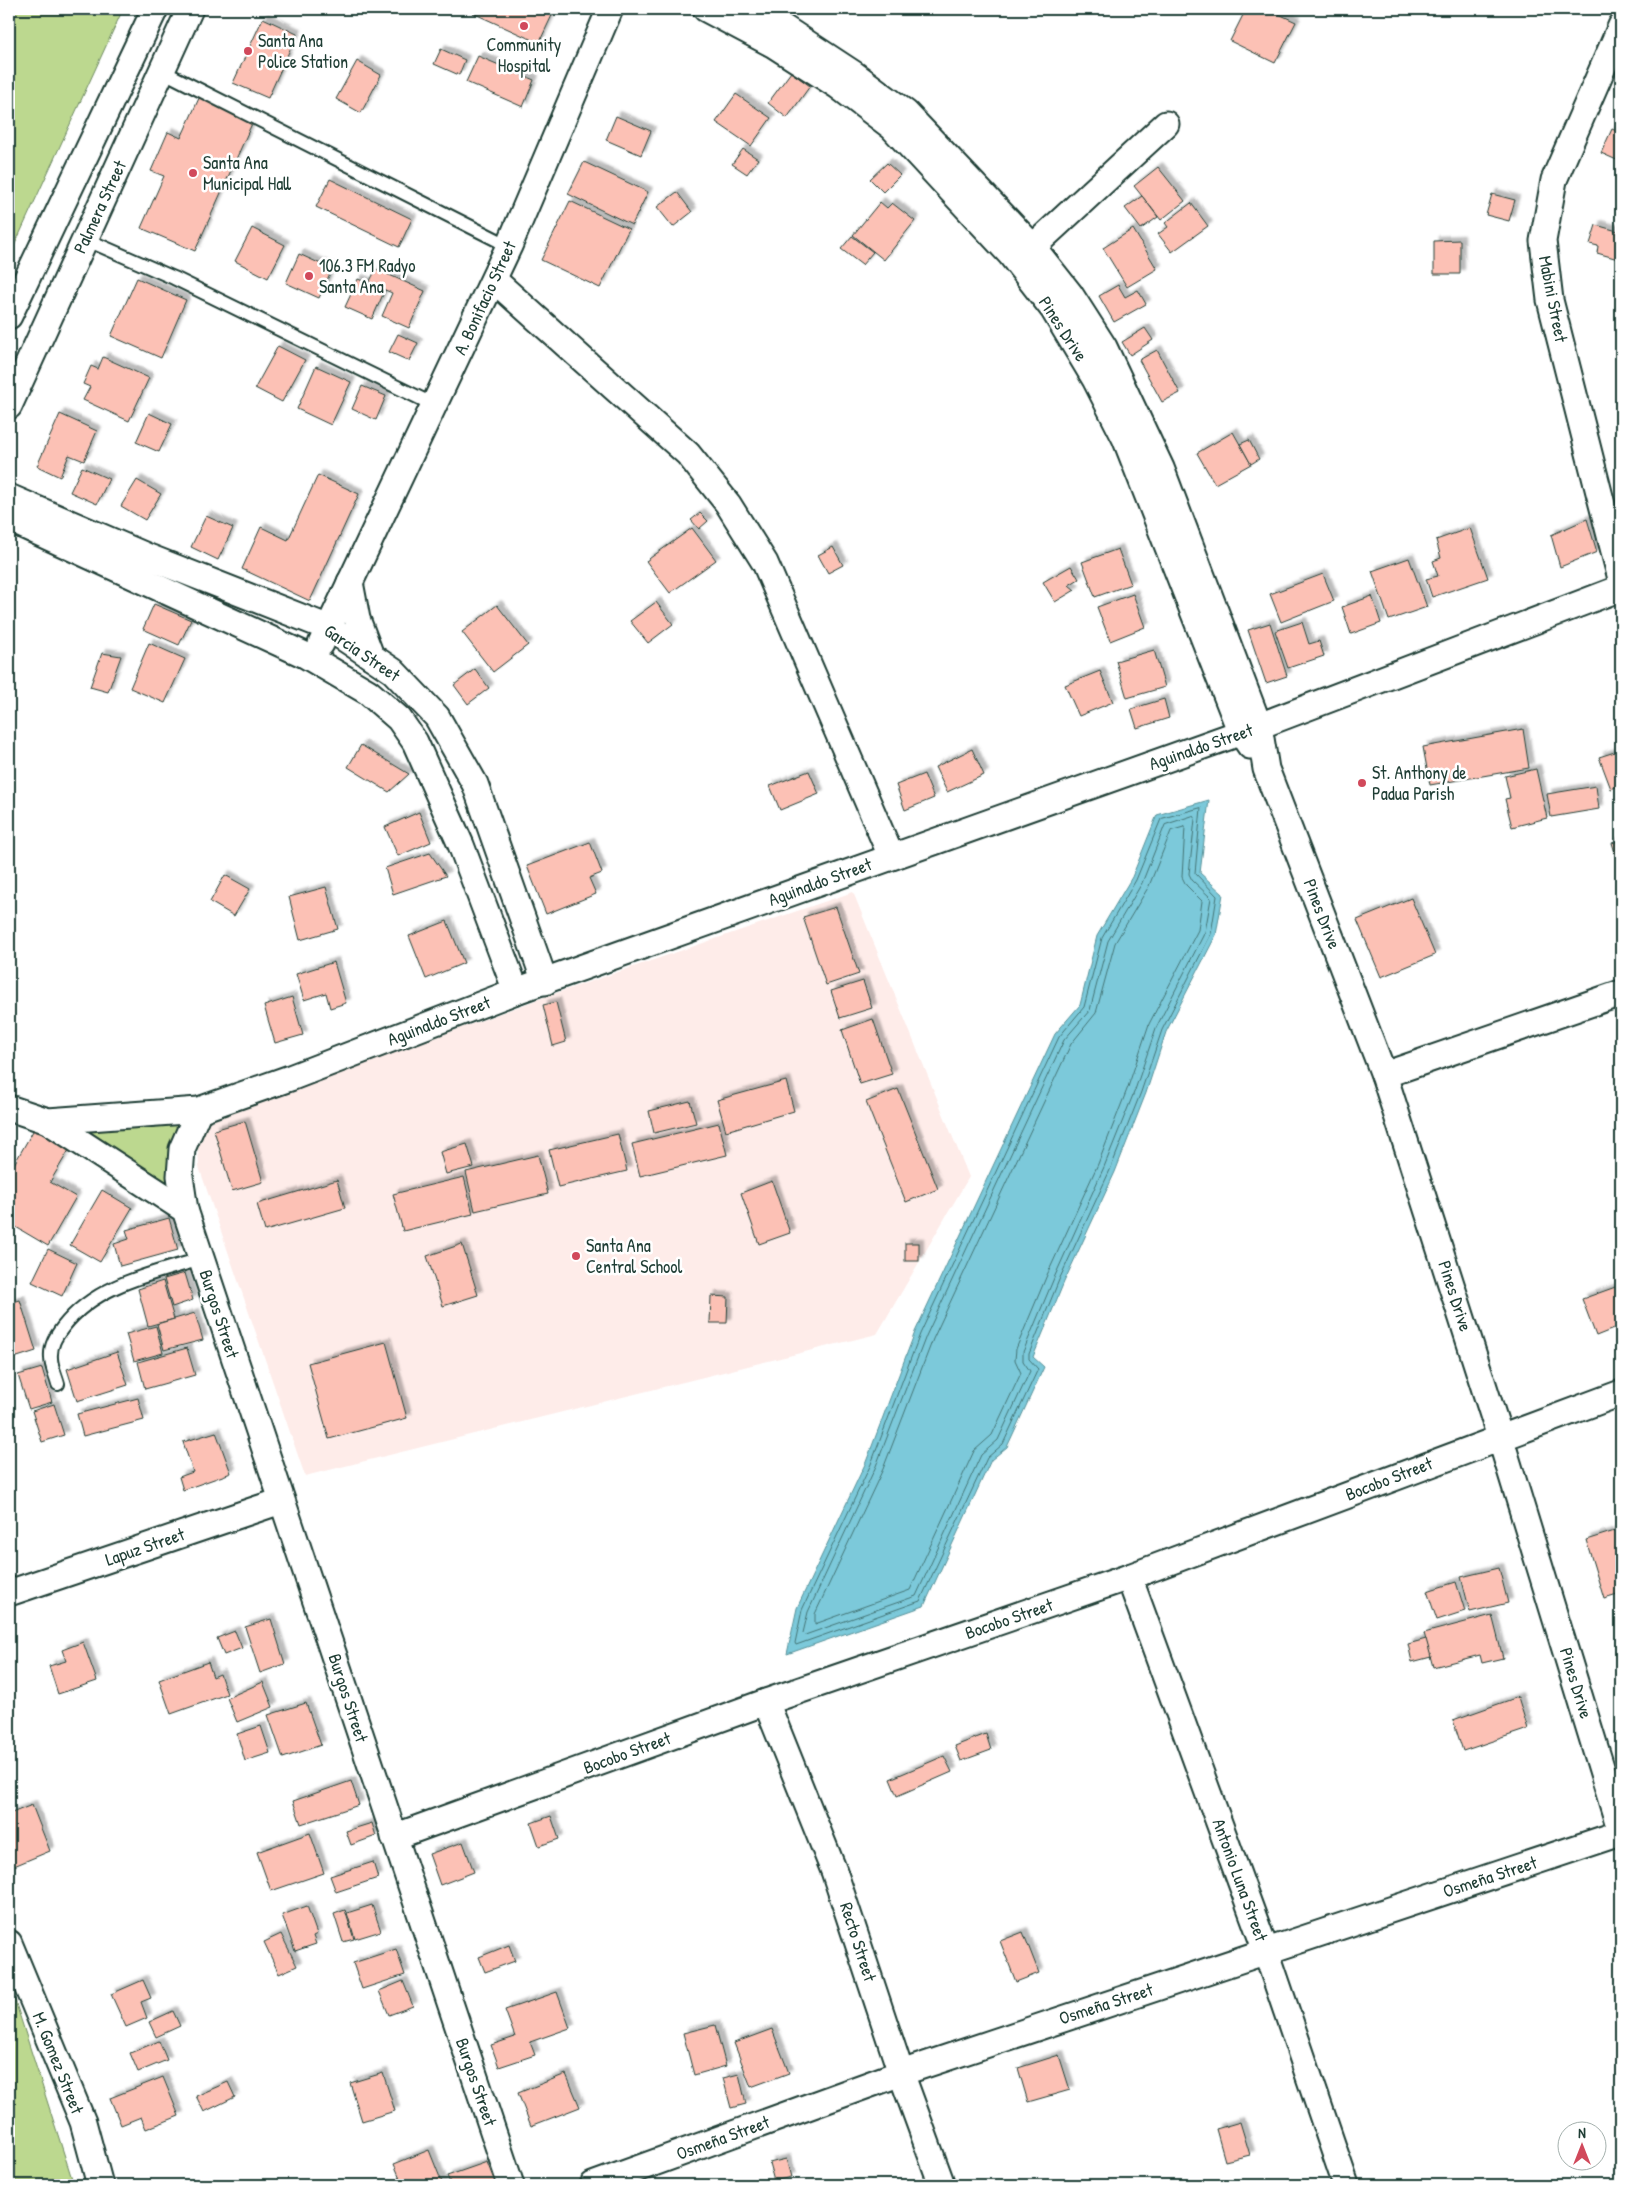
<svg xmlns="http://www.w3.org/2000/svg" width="1630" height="2194" font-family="'Patrick Hand',sans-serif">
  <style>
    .built { fill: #feece9 }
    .green { fill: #bcd88f; stroke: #6e8a62 }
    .water { fill: #7cc9da; stroke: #579198 }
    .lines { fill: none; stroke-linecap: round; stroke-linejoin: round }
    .shore { stroke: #447576; stroke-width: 1 }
    .building { fill: #fcc1b5; stroke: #1f3d34; filter: url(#shadow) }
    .service-casing { stroke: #1f3d34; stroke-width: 16 }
    .minor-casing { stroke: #1f3d34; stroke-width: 29 }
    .service { stroke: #fff; stroke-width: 12 }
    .minor { stroke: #fff; stroke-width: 25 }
    .poi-dot { fill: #d1495b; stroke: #fff; stroke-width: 2 }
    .labels { text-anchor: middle; stroke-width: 5; stroke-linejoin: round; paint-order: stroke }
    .poi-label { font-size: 18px; fill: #1f3d34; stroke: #fff; text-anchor: start }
    .street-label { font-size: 18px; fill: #1f3d34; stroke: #fff }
  </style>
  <defs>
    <filter id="shadow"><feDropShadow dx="4.5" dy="-4.5" stdDeviation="1" flood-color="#0004"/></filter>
  </defs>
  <rect width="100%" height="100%" fill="#fff"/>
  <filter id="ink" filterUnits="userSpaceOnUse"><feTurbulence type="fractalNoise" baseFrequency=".02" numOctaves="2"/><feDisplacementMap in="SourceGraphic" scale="10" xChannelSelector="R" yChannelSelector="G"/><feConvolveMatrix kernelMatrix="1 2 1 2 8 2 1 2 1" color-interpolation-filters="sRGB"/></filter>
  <g filter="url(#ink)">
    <!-- built -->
    <polygon class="built" points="853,892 969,1177 877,1334 305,1476 199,1167 197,1134 209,1122 539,999"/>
    <!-- green -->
    <g class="green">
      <polygon points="9,9 123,9 9,257"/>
      <polygon points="179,1122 169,1154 167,1185 72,1126"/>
      <polygon points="9,1982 74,2185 9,2185"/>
    </g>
    <!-- water -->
    <polygon class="water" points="1209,800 1200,873 1223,894 1216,935 1166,1032 1146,1093 1115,1172 1064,1282 1033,1357 1044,1367 1007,1447 991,1460 924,1606 787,1654 797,1608 866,1462 915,1332 1055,1034 1080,1005 1097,936 1132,877 1157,815"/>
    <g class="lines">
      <!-- shore -->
      <g class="shore">
        <polygon points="1201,808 1195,873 1217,896 1211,934 1162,1030 1141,1092 1110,1170 1059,1280 1029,1354 1029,1359 1038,1369 1003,1444 987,1458 920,1601 796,1645 795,1643 802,1610 871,1464 920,1334 1059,1037 1084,1007 1102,938 1136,880 1161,819"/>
        <polygon points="1193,816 1195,819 1189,874 1192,880 1211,898 1205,932 1156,1028 1135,1090 1104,1167 1054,1278 1023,1352 1023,1361 1030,1371 998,1440 981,1455 916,1596 805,1635 803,1633 808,1612 876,1466 926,1336 1064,1040 1090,1010 1108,941 1142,883 1165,825"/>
        <polygon points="1185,827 1182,877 1186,885 1202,901 1198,930 1149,1024 1128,1087 1098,1164 1047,1275 1016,1349 1015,1360 1021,1373 992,1435 974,1451 910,1590 815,1624 815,1614 883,1469 933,1339 1071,1044 1096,1013 1115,943 1149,886 1171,831"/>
      </g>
    </g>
    <!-- building -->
    <g class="building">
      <polygon points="464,9 555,9 539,43"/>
      <polygon points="1246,9 1268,9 1296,22 1275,63 1230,41"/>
      <polygon points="263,18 297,34 268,98 233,83"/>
      <polygon points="441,49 465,60 459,75 434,64"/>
      <polygon points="478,56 534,80 523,107 466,82"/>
      <polygon points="357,61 381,75 361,113 336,99"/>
      <polygon points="791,72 810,86 787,118 768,103"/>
      <polygon points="736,94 771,118 751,146 716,122"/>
      <polygon points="200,96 254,119 195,251 141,228 164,176 151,171 168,132 181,138"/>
      <polygon points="616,116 651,131 641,155 606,140"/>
      <polygon points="1612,129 1621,133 1621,162 1601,153"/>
      <polygon points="743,149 758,159 747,174 732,164"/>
      <polygon points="584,162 648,192 632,225 568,194"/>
      <polygon points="887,163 900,175 883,192 870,179"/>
      <polygon points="1158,167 1185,201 1161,220 1134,186"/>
      <polygon points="330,179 412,219 399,247 316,207"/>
      <polygon points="677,192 692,212 673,227 657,207"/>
      <polygon points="1492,194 1515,200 1509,221 1486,215"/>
      <polygon points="1142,196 1158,217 1141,229 1125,208"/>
      <polygon points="570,201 629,229 600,288 541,260"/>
      <polygon points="880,202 887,208 892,203 915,221 884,260 853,235"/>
      <polygon points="1191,203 1208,226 1172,252 1158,234 1168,227 1165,223"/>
      <polygon points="1596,225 1621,232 1621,249 1618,259 1597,253 1598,246 1590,244"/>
      <polygon points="252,228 285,245 268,278 235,261"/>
      <polygon points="1133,229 1157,269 1127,287 1103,248"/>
      <polygon points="852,236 873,252 862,265 841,249"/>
      <polygon points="1460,240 1460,274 1434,274 1434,241"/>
      <polygon points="299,254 332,269 319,298 286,283"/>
      <polygon points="376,269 425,291 409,328 382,316 392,293 369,283"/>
      <polygon points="137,278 186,300 161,358 111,336"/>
      <polygon points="358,279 385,290 372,319 345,307"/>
      <polygon points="1118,285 1125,297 1138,290 1146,304 1114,322 1099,296"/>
      <polygon points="1145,328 1153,340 1130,355 1122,342"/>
      <polygon points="398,334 418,343 409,361 389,352"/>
      <polygon points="278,346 305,360 282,402 255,388"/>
      <polygon points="1157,350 1180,393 1162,402 1139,360"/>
      <polygon points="103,357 149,378 129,421 83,400 90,387 83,384 91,366 98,369"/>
      <polygon points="316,366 351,382 331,425 297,409"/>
      <polygon points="362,386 386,396 376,420 352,409"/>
      <polygon points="149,413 172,424 159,452 136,442"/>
      <polygon points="60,414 97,431 84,461 69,455 60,477 37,466"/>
      <polygon points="1233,432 1251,464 1215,484 1197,453"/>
      <polygon points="1249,440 1259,459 1251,464 1240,444"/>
      <polygon points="82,467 109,479 97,504 70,492"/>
      <polygon points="318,475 359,494 310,601 242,569 261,527 288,540"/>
      <polygon points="137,480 161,494 145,520 121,506"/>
      <polygon points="700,513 708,521 699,529 691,520"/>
      <polygon points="206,516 233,528 218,560 191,547"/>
      <polygon points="1587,519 1597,552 1560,567 1551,535"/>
      <polygon points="692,528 716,560 670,593 646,561"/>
      <polygon points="1470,528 1488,578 1432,597 1426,579 1438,576 1433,561 1441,558 1436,540"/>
      <polygon points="833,547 843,565 828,573 818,555"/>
      <polygon points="1118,549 1131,584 1095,597 1082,562"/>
      <polygon points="1409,558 1427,607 1389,620 1372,571"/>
      <polygon points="1071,566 1079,579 1069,585 1075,590 1055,602 1043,582"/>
      <polygon points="1323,574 1334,601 1281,622 1270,594"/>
      <polygon points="1133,594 1145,627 1110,641 1097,607"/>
      <polygon points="1372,596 1381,623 1351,634 1342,607"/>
      <polygon points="656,602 673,624 648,643 630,621"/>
      <polygon points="154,604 191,620 179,645 143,629"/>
      <polygon points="497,605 528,645 493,672 462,632"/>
      <polygon points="1302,622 1309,644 1319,641 1324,656 1288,668 1275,631"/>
      <polygon points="1270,623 1287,676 1266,683 1248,630"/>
      <polygon points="149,643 185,659 165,703 130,688"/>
      <polygon points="1154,650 1165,687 1127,698 1116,661"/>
      <polygon points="102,653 121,656 108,692 90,687"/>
      <polygon points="475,669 489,688 468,704 454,685"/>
      <polygon points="1100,671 1113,702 1079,716 1065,685"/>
      <polygon points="1164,699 1169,718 1137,728 1131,709"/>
      <polygon points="1523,729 1529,768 1430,785 1423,747"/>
      <polygon points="361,745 409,774 389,792 348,767"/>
      <polygon points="972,749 984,775 947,792 935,767"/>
      <polygon points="1621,750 1621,785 1611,789 1599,757"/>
      <polygon points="1536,769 1547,818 1512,827 1505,799 1510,798 1505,776"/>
      <polygon points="809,771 819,794 780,810 770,786"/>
      <polygon points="924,774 934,798 905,810 896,785"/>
      <polygon points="1596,786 1599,809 1551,817 1547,794"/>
      <polygon points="419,812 431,842 398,856 385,827"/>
      <polygon points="1621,840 1621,871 1612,843"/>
      <polygon points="590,842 602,873 589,878 596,894 546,914 527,866"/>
      <polygon points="430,853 446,876 393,894 385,868"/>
      <polygon points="225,875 250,889 234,916 210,902"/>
      <polygon points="326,887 338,929 300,940 289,897"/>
      <polygon points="1411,898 1435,955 1381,977 1357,920"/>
      <polygon points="836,907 859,974 826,985 803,917"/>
      <polygon points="447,921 464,963 426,979 409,936"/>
      <polygon points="334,962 346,1003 330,1008 326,993 304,1000 296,974"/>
      <polygon points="863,981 872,1008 840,1018 831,991"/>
      <polygon points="292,997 303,1035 275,1043 264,1006"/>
      <polygon points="556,1002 566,1042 553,1046 543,1005"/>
      <polygon points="873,1019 892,1074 860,1084 842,1030"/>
      <polygon points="786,1081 794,1111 726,1131 717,1100"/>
      <polygon points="898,1089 938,1189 906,1202 866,1102"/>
      <polygon points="690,1101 696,1123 654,1133 649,1111"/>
      <polygon points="245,1121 263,1182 232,1191 214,1130"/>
      <polygon points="719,1123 727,1155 640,1176 632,1144"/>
      <polygon points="37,1124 72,1145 50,1182 76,1197 48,1246 9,1223 9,1173"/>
      <polygon points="618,1134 627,1171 558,1187 549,1150"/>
      <polygon points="467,1144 474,1167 446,1174 440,1152"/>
      <polygon points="538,1155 548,1194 475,1211 466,1172"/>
      <polygon points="464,1177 473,1214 403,1231 393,1194"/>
      <polygon points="337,1180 345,1208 265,1231 257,1204"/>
      <polygon points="772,1181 790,1233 759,1244 741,1193"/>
      <polygon points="102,1190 132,1208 100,1262 70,1245"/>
      <polygon points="169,1218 178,1250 120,1266 114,1244 129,1239 126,1230"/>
      <rect x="905" y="1243" width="14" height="18"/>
      <polygon points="462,1244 478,1295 443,1306 427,1256"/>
      <polygon points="48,1249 77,1263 62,1296 32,1282"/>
      <polygon points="185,1273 193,1300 172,1307 164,1279"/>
      <polygon points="163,1281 174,1319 148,1326 138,1289"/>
      <polygon points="1621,1285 1621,1326 1596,1336 1582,1299"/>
      <polygon points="711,1296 728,1297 727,1323 710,1323"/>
      <polygon points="20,1300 36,1351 11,1359 9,1351 9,1303"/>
      <polygon points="195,1313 203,1340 164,1350 157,1324"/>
      <polygon points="156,1326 163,1353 134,1361 126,1334"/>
      <polygon points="386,1342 407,1418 329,1439 308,1363"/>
      <polygon points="187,1348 195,1375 145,1389 138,1362"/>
      <polygon points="117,1352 128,1385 77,1401 67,1369"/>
      <polygon points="42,1368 52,1402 29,1409 18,1375"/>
      <polygon points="138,1398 144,1420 83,1436 77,1414"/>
      <polygon points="54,1404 64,1435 42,1442 32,1411"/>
      <polygon points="216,1432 231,1473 183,1490 179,1477 193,1472 183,1442"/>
      <polygon points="1621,1529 1621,1594 1604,1599 1586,1540"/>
      <polygon points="1499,1568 1508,1603 1470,1612 1461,1577"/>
      <polygon points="1456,1582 1465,1611 1437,1620 1427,1591"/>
      <polygon points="1492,1615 1503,1658 1482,1663 1480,1655 1433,1667 1424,1633"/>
      <polygon points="271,1619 285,1664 260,1673 245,1627"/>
      <polygon points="235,1631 242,1648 224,1655 217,1638"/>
      <polygon points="1426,1639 1431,1657 1412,1662 1408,1644"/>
      <polygon points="83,1642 97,1681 58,1694 49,1666 66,1661 62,1650"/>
      <polygon points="208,1662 213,1677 220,1674 227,1694 171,1714 159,1680"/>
      <polygon points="263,1682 273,1707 237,1722 227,1698"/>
      <polygon points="1518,1697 1528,1729 1463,1751 1453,1720"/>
      <polygon points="306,1703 321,1745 283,1758 268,1715"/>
      <polygon points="261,1726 270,1753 245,1761 237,1734"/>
      <polygon points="986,1734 991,1750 961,1761 955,1746"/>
      <polygon points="944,1756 952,1772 897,1796 890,1779"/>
      <polygon points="351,1781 359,1805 301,1824 293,1801"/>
      <polygon points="32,1805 50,1851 14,1866 9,1853 9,1814"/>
      <polygon points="551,1816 559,1839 539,1846 531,1823"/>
      <polygon points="372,1823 376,1836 351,1845 346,1831"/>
      <polygon points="310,1833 324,1873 271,1891 257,1852"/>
      <polygon points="463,1842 474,1872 440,1885 429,1854"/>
      <polygon points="373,1862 378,1878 336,1892 330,1876"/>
      <polygon points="372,1905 381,1931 355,1939 347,1913"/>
      <polygon points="307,1906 317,1934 313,1936 316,1944 295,1951 282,1915"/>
      <polygon points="345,1910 354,1939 343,1942 334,1914"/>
      <polygon points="1023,1932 1039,1973 1016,1982 1000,1941"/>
      <polygon points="281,1934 297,1966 279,1974 264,1942"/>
      <polygon points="509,1945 515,1961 485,1972 479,1957"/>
      <polygon points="396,1949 405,1975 362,1989 353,1963"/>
      <polygon points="143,1980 151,1998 141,2002 147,2018 126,2027 111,1994"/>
      <polygon points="403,1981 413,2006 389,2015 379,1991"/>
      <polygon points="557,1992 570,2028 530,2042 535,2055 499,2067 491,2045 515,2037 505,2010"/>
      <polygon points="173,2011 180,2026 156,2037 149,2022"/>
      <polygon points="715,2025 726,2066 694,2075 683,2033"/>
      <polygon points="772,2029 789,2073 751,2087 734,2043"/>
      <polygon points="159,2041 167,2060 138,2072 130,2053"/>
      <polygon points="1059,2055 1070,2090 1028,2102 1018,2068"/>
      <polygon points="383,2073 395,2111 362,2121 350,2083"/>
      <polygon points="566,2074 580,2107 531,2126 518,2093"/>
      <polygon points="739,2074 746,2104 731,2108 723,2078"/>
      <polygon points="163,2077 179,2116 146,2129 141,2117 121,2125 110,2098"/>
      <polygon points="228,2082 235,2097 204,2112 196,2096"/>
      <polygon points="1240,2122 1250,2155 1225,2161 1216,2129"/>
      <polygon points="429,2150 443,2185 403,2185 394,2164"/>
      <polygon points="786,2159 791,2177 774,2181 769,2163"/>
      <polygon points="487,2162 496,2185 451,2185 447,2176"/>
    </g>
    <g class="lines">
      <defs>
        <g id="service">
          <polyline points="162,71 509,246"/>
          <polyline points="85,239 174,278 434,405"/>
          <path d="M58,1384C56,1376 51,1366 51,1358C50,1345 56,1336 63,1327C96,1284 152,1274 201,1259"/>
        </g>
        <g id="minor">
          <polyline points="706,9 774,45 838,86 892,127 1011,255 1053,309 1095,379 1125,438 1241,733 1250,746"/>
          <polyline points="755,9 854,74 906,113 1032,246 1070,294 1104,347 1161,468 1259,726 1266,769 1384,1075 1500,1437 1621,1832"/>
          <polyline points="1621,26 1554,180 1543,241 1550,300 1621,579"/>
          <polyline points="1022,257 1166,124"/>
          <polyline points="494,280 688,454 728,504 765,563 891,856"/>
          <polyline points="9,316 155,9"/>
          <polyline points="9,406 190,9"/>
          <polyline points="9,497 151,558 329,628 393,671 437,717 475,784 545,982"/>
          <polyline points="9,519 305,655 368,692 399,719 415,742 461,845 516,991"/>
          <polyline points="350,582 357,619 371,656"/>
          <polyline points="321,644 509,246 610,9"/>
          <polyline points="1384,1075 1621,993"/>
          <polyline points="9,1108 48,1121 199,1110 290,1078 516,991 1259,726 1621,588"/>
          <polyline points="48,1121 185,1210 511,2185"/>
          <polyline points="185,1210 180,1176 182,1149 199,1110"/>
          <polyline points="1129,1577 1266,1951 1346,2185"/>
          <polyline points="9,1593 281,1501"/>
          <polyline points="766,1702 834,1871 901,2073 942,2185"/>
          <polyline points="394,1837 766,1702 1129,1577 1621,1393"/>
          <polyline points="9,1943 83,2122 100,2185"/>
          <polyline points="593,2185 901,2073 1621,1833"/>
        </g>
      </defs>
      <!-- service casing -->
      <use href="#service" class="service-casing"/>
      <!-- minor casing -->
      <use href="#minor" class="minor-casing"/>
      <!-- service -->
      <use href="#service" class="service"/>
      <!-- minor -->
      <use href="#minor" class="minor"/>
    </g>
  </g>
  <!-- markers -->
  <g class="poi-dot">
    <circle cx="524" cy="26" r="5"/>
    <circle cx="248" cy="51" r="5"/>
    <circle cx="193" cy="173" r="5"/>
    <circle cx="309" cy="276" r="5"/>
    <circle cx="1362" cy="783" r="5"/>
    <circle cx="576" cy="1256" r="5"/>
  </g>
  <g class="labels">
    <!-- poi labels -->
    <g class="poi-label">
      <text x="258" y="47">Santa Ana<tspan x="258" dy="21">Police Station</tspan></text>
      <text x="524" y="51" text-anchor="middle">Community<tspan x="524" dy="21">Hospital</tspan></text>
      <text x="203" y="169">Santa Ana<tspan x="203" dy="21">Municipal Hall</tspan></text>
      <text x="319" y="272">106.3 FM Radyo<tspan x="319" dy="21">Santa Ana</tspan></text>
      <text x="1372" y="779">St. Anthony de<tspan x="1372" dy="21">Padua Parish</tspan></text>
      <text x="586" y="1252">Santa Ana<tspan x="586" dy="21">Central School</tspan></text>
    </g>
    <!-- street labels -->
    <g class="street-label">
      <text transform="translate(100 207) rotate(-65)" y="6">Palmera Street</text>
      <text transform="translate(485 298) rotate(-65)" y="6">A. Bonifacio Street</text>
      <text transform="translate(1553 299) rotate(79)" y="6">Mabini Street</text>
      <text transform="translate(1063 329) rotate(57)" y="6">Pines Drive</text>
      <text transform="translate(362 653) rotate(34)" y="6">Garcia Street</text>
      <text transform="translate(1201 747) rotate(-19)" y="6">Aguinaldo Street</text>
      <text transform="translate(820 882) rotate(-20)" y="6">Aguinaldo Street</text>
      <text transform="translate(1322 914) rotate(69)" y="6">Pines Drive</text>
      <text transform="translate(439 1021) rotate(-21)" y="6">Aguinaldo Street</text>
      <text transform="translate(1455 1296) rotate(72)" y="6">Pines Drive</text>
      <text transform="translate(219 1314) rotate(72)" y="6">Burgos Street</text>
      <text transform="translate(1389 1479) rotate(-21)" y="6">Bocobo Street</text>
      <text transform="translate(145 1547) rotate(-19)" y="6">Lapuz Street</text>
      <text transform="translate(1009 1619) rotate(-19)" y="6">Bocobo Street</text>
      <text transform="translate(1576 1683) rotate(73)" y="6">Pines Drive</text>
      <text transform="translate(348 1698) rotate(72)" y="6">Burgos Street</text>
      <text transform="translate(627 1753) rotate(-20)" y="6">Bocobo Street</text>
      <text transform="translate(1490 1877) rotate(-18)" y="6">Osmeña Street</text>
      <text transform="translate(1240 1880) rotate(70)" y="6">Antonio Luna Street</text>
      <text transform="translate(858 1942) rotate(72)" y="6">Recto Street</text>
      <text transform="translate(1106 2004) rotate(-18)" y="6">Osmeña Street</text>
      <text transform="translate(58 2063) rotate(68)" y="6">M. Gomez Street</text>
      <text transform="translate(476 2082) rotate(71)" y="6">Burgos Street</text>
      <text transform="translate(723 2138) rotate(-20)" y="6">Osmeña Street</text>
    </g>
  </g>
  <!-- margin -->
  <rect width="1630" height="2194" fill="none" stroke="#fff" stroke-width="30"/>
  <rect x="15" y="15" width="1600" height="2164" fill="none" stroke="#1f3d34" stroke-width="2" filter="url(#ink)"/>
  <!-- north arrow -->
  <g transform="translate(1582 2146)"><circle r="24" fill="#ffffff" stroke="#a5b1ae"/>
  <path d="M0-4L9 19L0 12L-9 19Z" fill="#d1495b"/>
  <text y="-8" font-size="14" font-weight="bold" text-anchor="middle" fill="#1f3d34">N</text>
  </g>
</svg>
